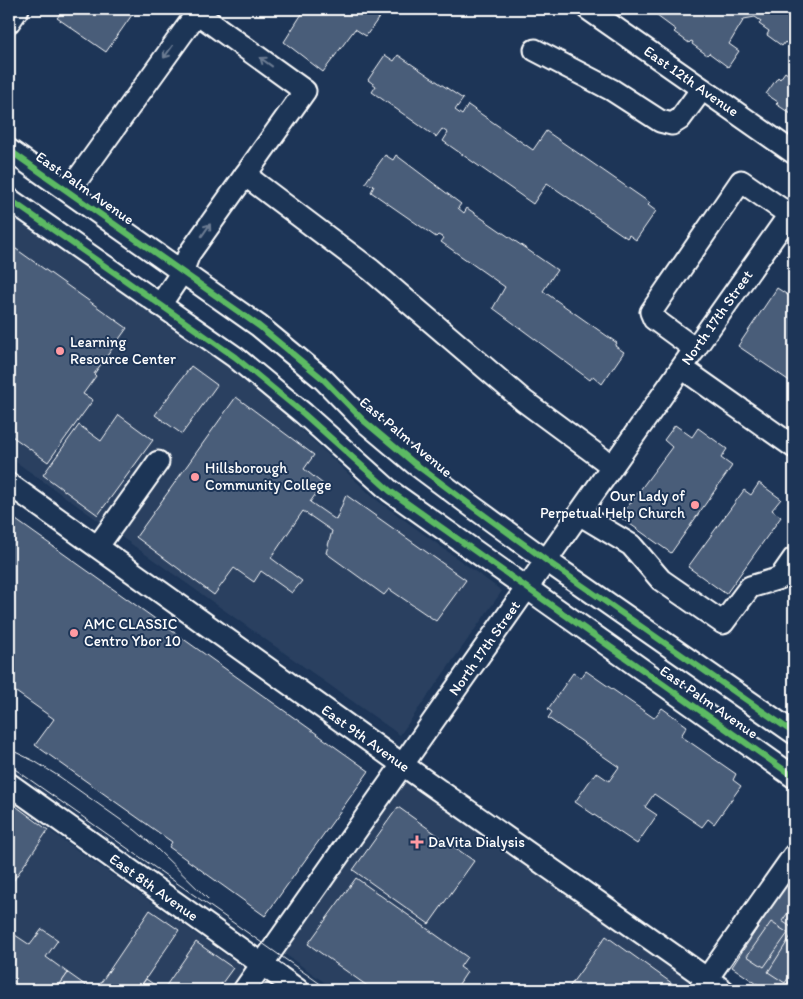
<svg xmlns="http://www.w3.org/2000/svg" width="803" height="999" font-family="Itim,sans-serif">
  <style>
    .built { fill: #2a4161 }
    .building { fill: #4a5d79; stroke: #fff }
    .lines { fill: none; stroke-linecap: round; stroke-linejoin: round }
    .minor-casing { stroke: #fff; stroke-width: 25 }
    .minor { stroke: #1d3557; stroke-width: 21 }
    .tram { stroke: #fff; stroke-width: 1 }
    .cycleway-casing { stroke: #1d3557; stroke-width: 9 }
    .cycleway { stroke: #5cba63; stroke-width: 6 }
    .oneway { stroke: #6c7c92 }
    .poi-dot { fill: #ff9aa2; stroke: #1d3557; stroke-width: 2 }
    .labels { text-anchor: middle; stroke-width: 4; stroke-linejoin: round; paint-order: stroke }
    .street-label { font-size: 15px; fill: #fff; stroke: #1d3557 }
    .poi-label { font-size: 15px; fill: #fff; stroke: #1d3557; text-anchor: start }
  </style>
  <rect width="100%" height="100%" fill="#1d3557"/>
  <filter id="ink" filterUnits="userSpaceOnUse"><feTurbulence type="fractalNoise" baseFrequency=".02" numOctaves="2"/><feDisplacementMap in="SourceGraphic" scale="10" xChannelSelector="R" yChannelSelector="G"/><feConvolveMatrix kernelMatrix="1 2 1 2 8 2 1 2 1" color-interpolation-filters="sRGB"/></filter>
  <g filter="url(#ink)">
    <!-- built -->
    <g class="built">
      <polygon points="9,212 226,366 291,420 374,498 502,591 400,735 9,457"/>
      <polygon points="404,770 705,981 699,990 335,990 278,949"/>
      <polygon points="9,802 275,990 9,990"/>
    </g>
    <!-- building -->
    <g class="building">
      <polygon points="64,9 128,9 134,12 106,52 57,18"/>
      <polygon points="305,9 385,9 366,36 355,29 323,72 284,42"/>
      <polygon points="662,9 794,9 794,49 785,42 782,46 767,35 769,31 759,24 761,21 755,17 744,19 729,44 739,51 728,67 709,53 707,55 692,44 693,42 691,41 689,43 674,32 676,30 657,16"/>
      <polygon points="385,55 394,61 398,55 463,99 455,110 462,115 468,105 533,150 546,131 650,203 648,205 656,211 636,240 629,235 627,238 547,183 533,204 443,141 448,133 442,129 436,137 372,92 376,86 368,80"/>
      <polygon points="785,72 792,77 794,75 794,114 793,113 791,114 776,104 778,102 766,94 778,77 780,79"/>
      <polygon points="385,155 393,160 396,155 461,204 458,208 464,213 467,208 557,270 543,291 617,343 615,346 624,352 602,384 593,376 590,380 493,308 505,287 441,242 444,238 438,235 436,237 371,192 374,186 365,183"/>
      <polygon points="9,244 127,328 94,374 96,376 83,394 93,400 48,462 9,434"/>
      <polygon points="777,288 794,299 794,384 738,346"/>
      <polygon points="191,366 217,385 182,434 155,415"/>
      <polygon points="236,397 314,455 304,469 323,484 310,502 336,520 346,495 466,580 436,621 389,589 384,595 326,553 332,531 303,511 271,558 302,581 292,593 261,571 254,582 234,568 214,595 136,537"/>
      <polygon points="119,415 153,440 98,515 43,475 79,425 101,441"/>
      <polygon points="675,425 692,437 698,428 727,449 721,458 732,466 671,553 620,517 672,447 664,440"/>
      <polygon points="759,483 781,499 772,510 781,517 726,594 688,567 744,490 751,495"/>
      <polygon points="9,515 369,771 265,916 169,847 172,842 35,745 54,719 9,687"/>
      <polygon points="586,671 654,718 662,708 687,726 681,736 736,774 733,780 741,786 714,824 708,819 702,827 654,794 645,807 657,815 637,844 575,802 596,772 609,781 619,767 548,718 552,712 548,709 573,673 581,678"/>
      <polygon points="9,801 48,830 9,887"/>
      <polygon points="398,807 474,861 429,924 353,870"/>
      <polygon points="794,872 794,990 766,990 732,967"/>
      <polygon points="356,878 467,957 460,967 467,972 455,990 447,985 443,990 373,990 308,944"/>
      <polygon points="794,904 794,929 782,921"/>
      <polygon points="150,910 179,930 138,990 108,990 100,984"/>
      <polygon points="771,922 788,933 764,967 747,956"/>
      <polygon points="42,929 58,940 46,957 68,973 56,990 9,990 9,944 15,935 30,945"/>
      <polygon points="9,931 15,935 9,944"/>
      <polygon points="606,936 673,984 669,990 567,990"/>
      <polygon points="791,936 794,939 794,969 785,983 768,972"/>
      <polygon points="196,942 233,968 217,990 163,990"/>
      <polygon points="68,973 92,990 56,990"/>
      <polygon points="794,974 794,990 787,985"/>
      <polygon points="146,979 162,990 138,990"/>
    </g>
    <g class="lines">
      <defs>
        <g id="minor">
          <path id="s1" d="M588,9L794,153"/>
          <polyline points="9,22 18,9"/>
          <polyline points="535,50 612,90 660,121 672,124 680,119 702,89"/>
          <polyline points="9,150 259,326 323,379 364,421 414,463 473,507 547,561 794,733"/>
          <polyline points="245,175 371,270 524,401 612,466"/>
          <polyline points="69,191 197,13 305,91 189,254 182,272 160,305"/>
          <polyline points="9,199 235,357 304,414 390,491 794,777"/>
          <polyline points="695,349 654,319 651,312 741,181 790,215"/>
          <polyline points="682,368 794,447"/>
          <path id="s2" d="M9,484L403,765L723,990"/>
          <polyline points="579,514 631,545 661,580 723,623 750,587 780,578 794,558"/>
          <polyline points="98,546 158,462"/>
          <path id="s3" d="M9,784L298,990"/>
          <path id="s4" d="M244,990L794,208"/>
          <polyline points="699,990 794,855"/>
        </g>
      </defs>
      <!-- minor casing -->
      <use href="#minor" class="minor-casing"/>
      <!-- minor -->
      <use href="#minor" class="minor"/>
      <!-- tram -->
      <g class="tram">
        <polyline points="9,749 34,761 60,777 135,830 154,846 208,899"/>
        <polyline points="9,765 329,990"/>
      </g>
      <defs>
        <g id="cycleway">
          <polyline points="9,150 259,326 323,379 364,421 414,463 473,507 547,561 794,733"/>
          <polyline points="9,199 235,357 304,414 390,491 794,777"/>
        </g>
      </defs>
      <!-- cycleway casing -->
      <use href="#cycleway" class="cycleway-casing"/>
      <!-- cycleway -->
      <use href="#cycleway" class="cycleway"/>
    </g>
    <!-- one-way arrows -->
    <defs><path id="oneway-shaft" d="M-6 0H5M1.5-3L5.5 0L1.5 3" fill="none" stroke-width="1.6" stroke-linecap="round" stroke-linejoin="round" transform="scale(1.25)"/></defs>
    <g class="oneway">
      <use href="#oneway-shaft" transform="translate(168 52) rotate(126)"/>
      <use href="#oneway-shaft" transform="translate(266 62) rotate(-144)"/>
      <use href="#oneway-shaft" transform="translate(206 230) rotate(-55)"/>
    </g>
  </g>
  <!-- markers -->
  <g class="poi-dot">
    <circle cx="60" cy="351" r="5"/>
    <circle cx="195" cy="477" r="5"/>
    <circle cx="695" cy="505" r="5"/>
    <circle cx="74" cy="633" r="5"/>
    <path d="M414.5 834.5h5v5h5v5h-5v5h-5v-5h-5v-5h5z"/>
  </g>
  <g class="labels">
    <!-- street labels -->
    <g class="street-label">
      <text dy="5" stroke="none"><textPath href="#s1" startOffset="126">East 12th Avenue</textPath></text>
      <text transform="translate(85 188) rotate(35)" y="5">East Palm Avenue</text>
      <text dy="5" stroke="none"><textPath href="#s4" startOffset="822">North 17th Street</textPath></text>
      <text transform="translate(406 437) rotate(40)" y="5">East Palm Avenue</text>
      <text dy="5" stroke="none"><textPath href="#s4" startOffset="418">North 17th Street</textPath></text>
      <text transform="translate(709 702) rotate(35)" y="5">East Palm Avenue</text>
      <text dy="5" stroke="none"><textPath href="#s2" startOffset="438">East 9th Avenue</textPath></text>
      <text dy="5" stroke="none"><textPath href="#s3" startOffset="178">East 8th Avenue</textPath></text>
    </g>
    <!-- poi labels -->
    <g class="poi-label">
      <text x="70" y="347">Learning<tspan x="70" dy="17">Resource Center</tspan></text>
      <text x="205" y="473">Hillsborough<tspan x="205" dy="17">Community College</tspan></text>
      <text x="685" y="501" text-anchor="end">Our Lady of<tspan x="685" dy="17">Perpetual Help Church</tspan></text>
      <text x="84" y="629">AMC CLASSIC<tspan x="84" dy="17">Centro Ybor 10</tspan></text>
      <text x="428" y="847">DaVita Dialysis</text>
    </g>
  </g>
  <!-- margin -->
  <rect width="803" height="999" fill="none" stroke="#1d3557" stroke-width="30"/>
  <rect x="15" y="15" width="773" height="969" fill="none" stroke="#fff" stroke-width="2" filter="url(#ink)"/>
</svg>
